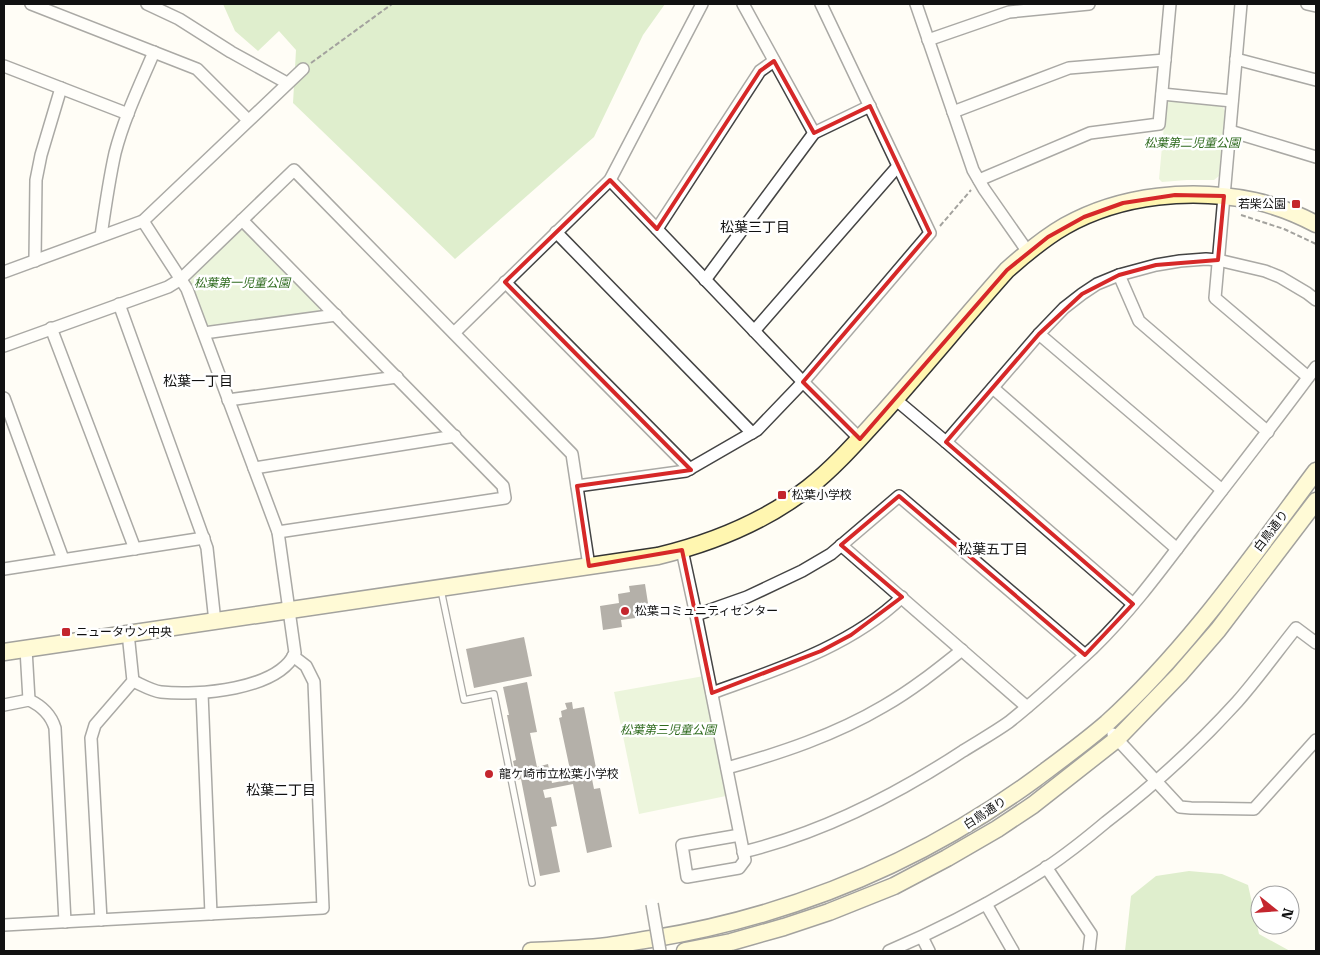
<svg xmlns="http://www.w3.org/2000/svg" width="1320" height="955" font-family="'Roboto Serif','Noto Sans JP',serif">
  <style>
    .green { fill: #d5ebbd }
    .forest { fill: #b9dc9c }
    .building { fill: #5a524d }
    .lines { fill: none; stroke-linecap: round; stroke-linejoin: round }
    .lane-casing { stroke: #444; stroke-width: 8 }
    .street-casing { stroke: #444; stroke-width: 14 }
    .secondary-casing { stroke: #333; stroke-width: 19 }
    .path { stroke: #333; stroke-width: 2; stroke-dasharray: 5 2.5; stroke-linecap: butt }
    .lane { stroke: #fff; stroke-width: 5.5 }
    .street { stroke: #fff; stroke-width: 11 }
    .secondary { stroke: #fff6b0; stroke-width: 16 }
    .street-bridge-casing { stroke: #444; stroke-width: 14; stroke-linecap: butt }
    .street-bridge { stroke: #fff; stroke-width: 11 }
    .marked { fill: none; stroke: #d62828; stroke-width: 4; stroke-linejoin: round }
    .poi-dot { fill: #c4262e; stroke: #fff; stroke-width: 2 }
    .labels { text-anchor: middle; stroke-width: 5; stroke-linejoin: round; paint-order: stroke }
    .park-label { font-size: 12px; font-style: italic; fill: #2f6b1f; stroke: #fff }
    .poi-label { font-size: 12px; fill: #111; stroke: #fff; text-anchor: start }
    .street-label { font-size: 12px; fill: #111; stroke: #fff }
    .neighbourhood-label { font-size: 14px; fill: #111; stroke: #fff }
  </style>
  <rect width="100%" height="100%" fill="#fffdf5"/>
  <!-- green -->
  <g class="green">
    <polygon points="1172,99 1221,104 1225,111 1219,176 1214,180 1187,180 1162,182 1159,179 1166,104"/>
    <polygon points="240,230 245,231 320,307 318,313 214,327 207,325 190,282 192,277"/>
    <polygon points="704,676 726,796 639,814 614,692"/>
  </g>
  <!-- forest -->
  <g class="forest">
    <polygon points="223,4 665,4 643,35 594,137 455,259 293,103 296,50 279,31 258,51 235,31"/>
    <polygon points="1189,871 1222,874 1248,885 1259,934 1290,951 1125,951 1131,896 1156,876"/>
  </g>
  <!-- building -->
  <g class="building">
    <polygon points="645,584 650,616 621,620 622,627 603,630 600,606 619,603 618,594 630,592 629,586"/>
    <polygon points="524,637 532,676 474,688 466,649"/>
    <polygon points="527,682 537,732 530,733 537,767 548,764 552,783 572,779 559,718 562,717 561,711 567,709 565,703 572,702 573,709 584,707 597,773 591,774 594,789 600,788 612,847 587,853 573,784 543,790 545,798 551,797 557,826 551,827 560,872 540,876 521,779 517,780 513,761 516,760 507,715 509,715 503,687"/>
  </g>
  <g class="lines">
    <defs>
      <polyline id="lane" points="441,590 464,700 494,694 532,883"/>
      <g id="street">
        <polyline points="31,4 197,69 248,120"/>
        <polyline points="147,4 179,19 231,52 287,83"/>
        <polyline points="743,4 814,133"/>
        <polyline points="916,4 973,170 984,189 1028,252"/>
        <polyline points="1241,4 1215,298 1308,377"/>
        <polyline points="1307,4 1316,6"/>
        <polyline points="928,40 1009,12 1089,4"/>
        <polyline points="1236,59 1316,80"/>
        <polyline points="4,66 128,114"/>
        <polyline points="1162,94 1232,101"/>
        <polyline points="953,112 1069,68 1165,60"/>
        <polyline points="1230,131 1316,157"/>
        <polyline points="610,180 803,382 860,439"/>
        <polyline points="979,180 1090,133 1159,124 1170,4"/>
        <polyline points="242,220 503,486 505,498 278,532"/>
        <polyline points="657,229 760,71 774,61"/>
        <polyline points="556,232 752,433"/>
        <path d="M101,236C105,208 109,180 115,153C124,118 140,85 154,52"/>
        <polyline points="35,261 36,180 41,155 61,88"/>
        <polyline points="4,272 143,221 303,69"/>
        <polyline points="1119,275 1139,321 1268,432"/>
        <polyline points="705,280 814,133 870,106"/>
        <polyline points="505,282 690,469"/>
        <polyline points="119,304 207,548 215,622"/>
        <polyline points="51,328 135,549"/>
        <polyline points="754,331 898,166"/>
        <polyline points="204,333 336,315"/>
        <polyline points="454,333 610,180 702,4"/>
        <polyline points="1039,334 1222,490"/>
        <polyline points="4,346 168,287 181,279 294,170 572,454 589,566"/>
        <polyline points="993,388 1177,549"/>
        <polyline points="4,398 63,559"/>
        <polyline points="895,399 946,442 1133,604"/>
        <polyline points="228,400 397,377"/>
        <polyline points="946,442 1039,334 1064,308 1082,294 1097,284 1119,275 1156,265 1180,261 1206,259 1218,260 1265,271 1280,277 1307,293 1316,300"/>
        <polyline points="254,468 455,436"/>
        <polyline points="577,486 686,471 757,430 803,382 930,233 821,4"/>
        <polyline points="841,545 1027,707"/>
        <polyline points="682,550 696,615 745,860 739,868 687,877 682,845 740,835"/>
        <polyline points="4,569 204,538"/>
        <polyline points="696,615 747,597 802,571 831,554 899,496 1085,655"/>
        <polyline points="26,649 29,700"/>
        <path d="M133,681C142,685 152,691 161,692C197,696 278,690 295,653L278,532L187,289L143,221"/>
        <polyline points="202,693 211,914"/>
        <path d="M712,693C778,669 850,647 902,597"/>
        <path d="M4,705L29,700C42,706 51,715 55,728L65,922"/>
        <polyline points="1113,734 1117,739 1180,807 1191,808 1254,809 1316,740"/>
        <path d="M727,768C781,753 835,735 884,706C912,690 937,670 962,650"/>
        <path d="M743,852C822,833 896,795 963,751C979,741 995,732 1009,722C1038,699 1066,673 1093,648C1130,612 1161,570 1192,529C1234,475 1276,421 1316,367"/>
        <polyline points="1046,867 1091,934 1089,951"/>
        <polyline points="986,904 1013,951"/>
        <polyline points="101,920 91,738 95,725 133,681 128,633"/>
        <polyline points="4,925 323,908 314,682 306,666 293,656"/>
        <polyline points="922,937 929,951"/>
        <path d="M889,951C943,928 996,900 1046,868C1067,854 1087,838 1106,822C1153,786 1197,746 1237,702C1258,678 1276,653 1296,628L1316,643"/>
      </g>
      <g id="secondary">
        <path d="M4,652L658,556C712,543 764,522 808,488C836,466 859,439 883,413C925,366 965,317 1007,270C1025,254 1044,238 1065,226C1122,194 1193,188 1255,201C1277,206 1297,214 1316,224"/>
        <path d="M531,951C557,950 583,949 608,946C623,944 637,941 651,939C791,916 920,863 1035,779C1059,761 1084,743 1107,723C1188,649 1251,558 1316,471"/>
        <polyline points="685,951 731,942 784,927 829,912 894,886 947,858 997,829 1033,805 1117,739 1179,675 1218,630 1316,501"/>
      </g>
    </defs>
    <!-- lane casing -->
    <use href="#lane" class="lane-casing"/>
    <!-- street casing -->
    <use href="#street" class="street-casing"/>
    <!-- secondary casing -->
    <use href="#secondary" class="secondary-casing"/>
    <!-- path -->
    <g class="path">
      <polyline points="311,63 392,4"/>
      <polyline points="1241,215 1284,229 1316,244"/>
      <polyline points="940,226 971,190"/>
    </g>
    <!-- lane -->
    <use href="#lane" class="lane"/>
    <!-- street -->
    <use href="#street" class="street"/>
    <!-- secondary -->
    <use href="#secondary" class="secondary"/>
    <defs>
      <polyline id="street-bridge" points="652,904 660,951"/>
    </defs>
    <!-- street-bridge casing -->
    <use href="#street-bridge" class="street-bridge-casing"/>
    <!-- street-bridge -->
    <use href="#street-bridge" class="street-bridge"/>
  </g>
  <!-- marked area -->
  <path d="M0 0H1320V955H0ZM774,61L814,133L870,106L930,233L803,382L860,439L1007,270L1048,237L1084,217L1123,203L1175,195L1224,196L1218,260L1156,265L1119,275L1082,294L1039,334L946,442L1133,604L1085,655L899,496L841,545L902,597L851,635L821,651L712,693L682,550L589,566L577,486L691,470L505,282L610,180L657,229L760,71Z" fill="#fffdf5" fill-opacity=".55" fill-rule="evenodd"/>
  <path class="marked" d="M774,61L814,133L870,106L930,233L803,382L860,439L1007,270L1048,237L1084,217L1123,203L1175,195L1224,196L1218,260L1156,265L1119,275L1082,294L1039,334L946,442L1133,604L1085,655L899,496L841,545L902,597L851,635L821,651L712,693L682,550L589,566L577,486L691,470L505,282L610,180L657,229L760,71Z"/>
  <!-- markers -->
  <g class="poi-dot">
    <rect x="1291" y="199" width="10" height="10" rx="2.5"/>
    <rect x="777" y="490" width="10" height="10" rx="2.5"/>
    <circle cx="625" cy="611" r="5"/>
    <rect x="61" y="627" width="10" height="10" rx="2.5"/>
    <circle cx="489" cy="774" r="5"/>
  </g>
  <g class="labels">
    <!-- park labels -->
    <g class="park-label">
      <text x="1192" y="147">松葉第二児童公園</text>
      <text x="242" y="287">松葉第一児童公園</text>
      <text x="668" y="734">松葉第三児童公園</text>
    </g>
    <!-- poi labels -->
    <g class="poi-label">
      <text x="1286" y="208" text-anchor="end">若柴公園</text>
      <text x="792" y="499">松葉小学校</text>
      <text x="635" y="615">松葉コミュニティセンター</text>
      <text x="76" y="636">ニュータウン中央</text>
      <text x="499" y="778">龍ケ崎市立松葉小学校</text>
    </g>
    <!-- street labels -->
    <g class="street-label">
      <text transform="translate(1271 531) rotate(-53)" y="4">白鳥通り</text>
      <text transform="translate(985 813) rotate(-33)" y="4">白鳥通り</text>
    </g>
    <!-- neighbourhood labels -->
    <g class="neighbourhood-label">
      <text x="755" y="232">松葉三丁目</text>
      <text x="198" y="386">松葉一丁目</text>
      <text x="993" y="554">松葉五丁目</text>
      <text x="281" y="795">松葉二丁目</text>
    </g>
  </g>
  <!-- border -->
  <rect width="1320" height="955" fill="none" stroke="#111111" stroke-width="10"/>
  <!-- north arrow -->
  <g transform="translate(1275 910) rotate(107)"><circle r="24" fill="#ffffff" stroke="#a0a0a0"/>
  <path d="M0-4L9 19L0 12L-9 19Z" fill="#c4262e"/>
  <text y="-8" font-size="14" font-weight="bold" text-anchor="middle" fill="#111111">N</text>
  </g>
</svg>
